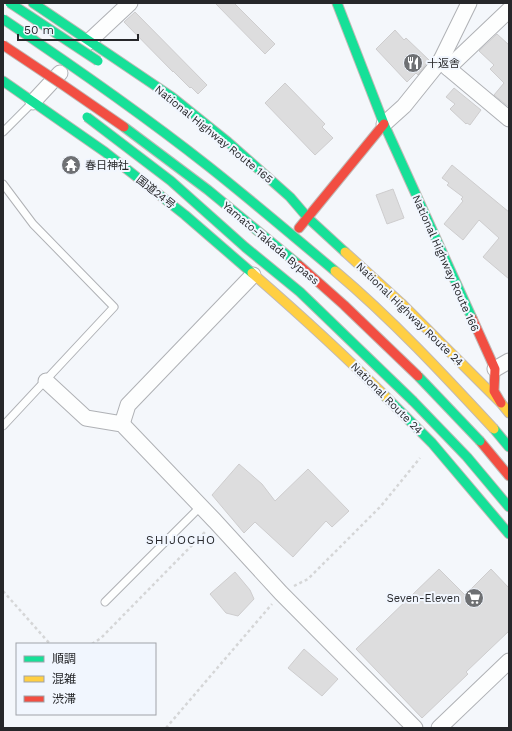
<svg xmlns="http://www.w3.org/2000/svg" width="512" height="731" font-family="'Work Sans','Noto Sans JP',sans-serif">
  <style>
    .building { fill: #ddddde; stroke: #cecdce }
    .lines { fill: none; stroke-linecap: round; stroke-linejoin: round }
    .lane-casing { stroke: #afb1b5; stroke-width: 9 }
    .street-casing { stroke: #afb1b5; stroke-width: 17 }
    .fast-casing { stroke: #c1b9b5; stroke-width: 11 }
    .slow-casing { stroke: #c1b9b5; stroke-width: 11 }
    .jam-casing { stroke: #c1b9b5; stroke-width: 11 }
    .path { stroke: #d5d6d7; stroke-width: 2.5; stroke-dasharray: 3 3; stroke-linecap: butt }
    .lane { stroke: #fdfefe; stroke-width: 7 }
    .street { stroke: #fdfefe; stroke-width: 15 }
    .fast { stroke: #16e098; stroke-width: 9 }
    .slow { stroke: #ffcf43; stroke-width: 9 }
    .jam { stroke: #f24e42; stroke-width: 9 }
    .fast-bridge-casing { stroke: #c1b9b5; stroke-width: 11; stroke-linecap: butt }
    .slow-bridge-casing { stroke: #c1b9b5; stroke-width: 11; stroke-linecap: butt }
    .jam-bridge-casing { stroke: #c1b9b5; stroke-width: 11; stroke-linecap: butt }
    .fast-bridge { stroke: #16e098; stroke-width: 9 }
    .slow-bridge { stroke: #ffcf43; stroke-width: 9 }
    .jam-bridge { stroke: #f24e42; stroke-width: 9 }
    .labels { text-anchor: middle; stroke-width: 4; stroke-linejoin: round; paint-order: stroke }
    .poi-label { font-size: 11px; fill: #26272a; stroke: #f1f6fe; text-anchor: start }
    .street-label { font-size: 11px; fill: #26272a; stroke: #f1f6fe }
    .neighbourhood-label { font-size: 12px; letter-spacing: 1px; fill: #26272a; stroke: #f1f6fe }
  </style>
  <rect width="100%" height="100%" fill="#f4f7fb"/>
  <!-- building -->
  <g class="building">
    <polygon points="215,3 234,3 275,44 265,54"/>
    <polygon points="135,12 207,85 198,94 191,87 190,88 173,71 173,72 124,22"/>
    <polygon points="395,30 404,40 406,38 429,60 418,75 416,73 407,82 376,49"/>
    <polygon points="497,34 509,45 509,107 494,95 504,83 490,69 494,65 479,51"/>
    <polygon points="285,83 325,124 322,127 333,138 315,155 265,103"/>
    <polygon points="454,88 481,110 470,125 467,123 466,124 450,109 455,104 446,97"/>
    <polygon points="452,165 509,212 509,279 483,257 499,238 479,220 463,240 444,224 463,201 461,199 463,197 447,185 449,183 442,178"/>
    <polygon points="393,189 404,218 387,224 376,195"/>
    <polygon points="239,464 262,484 275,501 308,469 349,511 332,527 326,521 293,557 255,522 244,533 212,495"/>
    <polygon points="439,569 465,595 491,569 509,588 509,631 466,672 468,674 422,718 356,649"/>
    <polygon points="235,572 250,590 254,599 238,616 226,613 210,594"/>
    <polygon points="304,649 338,679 322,696 288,668"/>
  </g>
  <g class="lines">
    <defs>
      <g id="lane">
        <polyline points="3,132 31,104"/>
        <polyline points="3,184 33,224 114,307 3,426"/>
        <polyline points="105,602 201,506"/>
      </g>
      <g id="street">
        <polyline points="84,46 130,3"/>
        <polyline points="441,60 448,68 509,10"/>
        <polyline points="448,68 509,119"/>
        <polyline points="33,102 60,73"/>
        <polyline points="384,124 404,106 441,60 469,3"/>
        <polyline points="495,369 509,361"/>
        <polyline points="46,381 86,418 122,424 215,521 281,593 415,728"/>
        <polyline points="122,424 128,405 253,275"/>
        <polyline points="439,728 509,661"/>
      </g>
      <g id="fast">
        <polyline points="33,3 172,97 228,142 290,197 308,218 345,252"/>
        <polyline points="337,3 384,124 472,318"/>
        <polyline points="3,81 105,152 185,215 252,273"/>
        <polyline points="386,397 432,443 509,534"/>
        <polyline points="413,401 467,457 509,507"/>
        <polyline points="494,429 509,447"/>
      </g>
      <g id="slow">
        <polyline points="345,252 401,303 501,403 509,413"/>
        <path d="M252,273C298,313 343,354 386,397"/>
      </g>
      <g id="jam">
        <polyline points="299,228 384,124"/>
        <polyline points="472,318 495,369 494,391 501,403"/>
        <polyline points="480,441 509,476"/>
      </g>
    </defs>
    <!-- lane casing -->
    <use href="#lane" class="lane-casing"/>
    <!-- street casing -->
    <use href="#street" class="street-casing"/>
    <!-- fast casing -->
    <use href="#fast" class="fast-casing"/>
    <!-- slow casing -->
    <use href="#slow" class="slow-casing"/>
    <!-- jam casing -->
    <use href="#jam" class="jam-casing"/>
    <!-- path -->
    <g class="path">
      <polyline points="294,586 308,579 381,506 420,458"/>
      <polyline points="3,591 50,644"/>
      <polyline points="92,644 101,638 205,532"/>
      <polyline points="166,728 272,604"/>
    </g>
    <!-- lane -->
    <use href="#lane" class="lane"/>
    <!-- street -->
    <use href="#street" class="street"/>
    <!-- fast -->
    <use href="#fast" class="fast"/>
    <!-- slow -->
    <use href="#slow" class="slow"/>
    <!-- jam -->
    <use href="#jam" class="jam"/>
    <defs>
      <g id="fast-bridge">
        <polyline points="10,3 98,61"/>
        <path d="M3,19C73,66 142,114 208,166C251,200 293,236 335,271"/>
        <polyline points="87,117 171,181 245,247 300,292 413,401"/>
        <polyline points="124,127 208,190 299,265"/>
        <polyline points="418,376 480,441"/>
      </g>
      <path id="slow-bridge" d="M335,271C392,319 443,374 494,429"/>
      <g id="jam-bridge">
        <polyline points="3,45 63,85 124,127"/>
        <polyline points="299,265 344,305 418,376"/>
      </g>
    </defs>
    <!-- fast-bridge casing -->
    <use href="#fast-bridge" class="fast-bridge-casing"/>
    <!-- slow-bridge casing -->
    <use href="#slow-bridge" class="slow-bridge-casing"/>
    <!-- jam-bridge casing -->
    <use href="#jam-bridge" class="jam-bridge-casing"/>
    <!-- fast-bridge -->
    <use href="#fast-bridge" class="fast-bridge"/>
    <!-- slow-bridge -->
    <use href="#slow-bridge" class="slow-bridge"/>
    <!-- jam-bridge -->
    <use href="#jam-bridge" class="jam-bridge"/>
  </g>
  <!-- icons -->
  <defs>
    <symbol id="restaurant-disc" viewBox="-11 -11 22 22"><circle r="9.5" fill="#6e7073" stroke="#f1f6fe"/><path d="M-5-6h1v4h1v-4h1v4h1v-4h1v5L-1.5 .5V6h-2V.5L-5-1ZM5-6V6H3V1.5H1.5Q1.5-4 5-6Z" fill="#fff"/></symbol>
    <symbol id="temple-disc" viewBox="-11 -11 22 22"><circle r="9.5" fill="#6e7073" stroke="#f1f6fe"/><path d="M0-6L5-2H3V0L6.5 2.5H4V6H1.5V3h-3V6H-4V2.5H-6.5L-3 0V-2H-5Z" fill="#fff"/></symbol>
    <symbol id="supermarket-disc" viewBox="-11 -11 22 22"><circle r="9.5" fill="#6e7073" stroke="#f1f6fe"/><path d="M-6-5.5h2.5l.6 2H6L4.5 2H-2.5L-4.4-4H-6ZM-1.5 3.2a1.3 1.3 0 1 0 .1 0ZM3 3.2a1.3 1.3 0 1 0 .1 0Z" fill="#fff"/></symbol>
  </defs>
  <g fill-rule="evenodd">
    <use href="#restaurant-disc" x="402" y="52" width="22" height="22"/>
    <use href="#temple-disc" x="60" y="154" width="22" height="22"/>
    <use href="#supermarket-disc" x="463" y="587" width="22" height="22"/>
  </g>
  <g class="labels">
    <!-- poi labels -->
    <g class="poi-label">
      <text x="427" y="67">十返舎</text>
      <text x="85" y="169">春日神社</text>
      <text x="460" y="602" text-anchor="end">Seven-Eleven</text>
    </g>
    <!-- street labels -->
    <g class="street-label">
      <text transform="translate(214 134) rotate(39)" y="4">National Highway Route 165</text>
      <text transform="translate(156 192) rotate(38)" y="4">国道24号</text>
      <text transform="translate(271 243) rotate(40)" y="4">Yamato-Takada Bypass</text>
      <text transform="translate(446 263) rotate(66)" y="4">National Highway Route 166</text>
      <text transform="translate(410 314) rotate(44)" y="4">National Highway Route 24</text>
      <text transform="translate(387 398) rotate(45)" y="4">National Route 24</text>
    </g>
    <!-- neighbourhood labels -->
    <g class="neighbourhood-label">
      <text x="181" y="544">SHIJOCHO</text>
    </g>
  </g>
  <!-- border -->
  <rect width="512" height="731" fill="none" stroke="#26272a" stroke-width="8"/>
  <!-- legend -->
  <rect x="16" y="643" width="140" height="72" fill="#f1f6fe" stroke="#a0a3a9"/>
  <rect x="24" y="656" width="20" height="6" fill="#16e098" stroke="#a0a3a9"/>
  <text x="52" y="663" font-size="12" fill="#26272a">順調</text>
  <rect x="24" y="676" width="20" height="6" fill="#ffcf43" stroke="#a0a3a9"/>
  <text x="52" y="683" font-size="12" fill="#26272a">混雑</text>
  <rect x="24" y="696" width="20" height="6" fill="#f24e42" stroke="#a0a3a9"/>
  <text x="52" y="703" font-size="12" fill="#26272a">渋滞</text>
  <!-- scale -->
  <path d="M18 34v6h120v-6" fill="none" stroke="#26272a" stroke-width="2"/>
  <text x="24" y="34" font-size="12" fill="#26272a" stroke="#f1f6fe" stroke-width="3" paint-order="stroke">50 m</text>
</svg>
